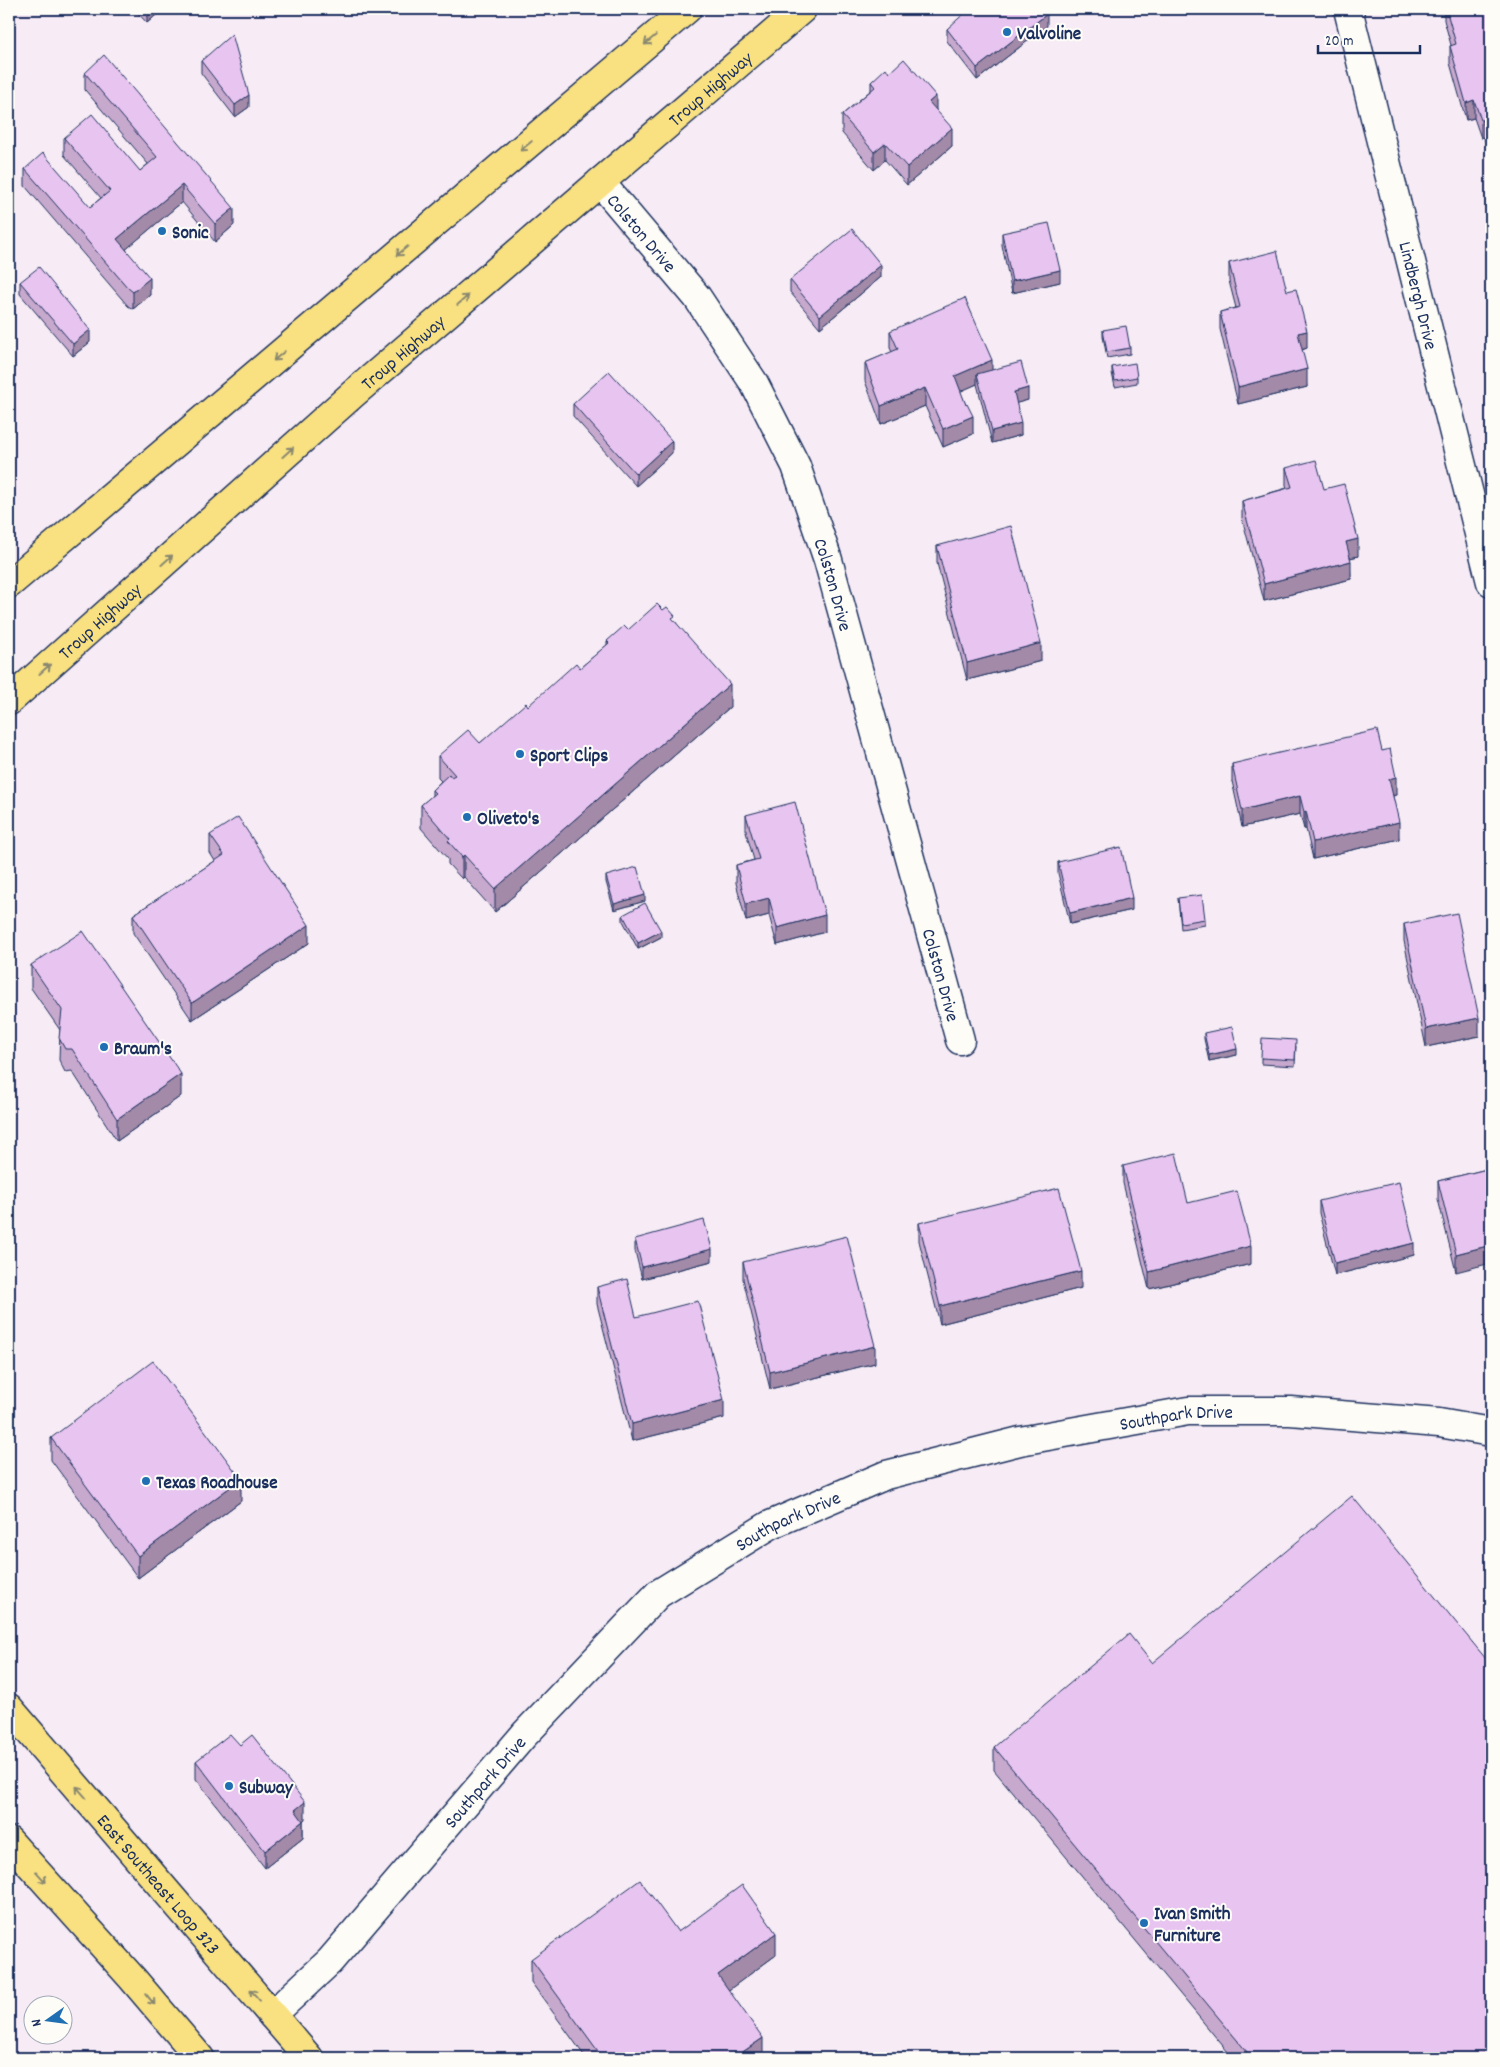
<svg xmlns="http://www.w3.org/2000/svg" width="1500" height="2067" font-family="Dekko,sans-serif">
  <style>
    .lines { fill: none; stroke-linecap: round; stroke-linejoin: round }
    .minor-casing { stroke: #1b2f5e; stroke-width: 31 }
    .trunk-casing { stroke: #1b2f5e; stroke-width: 31 }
    .minor { stroke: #fdfcf7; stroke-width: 28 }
    .trunk { stroke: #f9e181; stroke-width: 28 }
    .wall { fill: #c8a9ce; stroke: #1b2f5e }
    .shaded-wall { fill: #a28aa8; stroke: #1b2f5e }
    .building { fill: #e8c5f0; stroke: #1b2f5e }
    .oneway { stroke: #8a8870 }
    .poi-dot { fill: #1f6fb2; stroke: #fdfcf7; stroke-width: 2 }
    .labels { text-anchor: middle; stroke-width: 4; stroke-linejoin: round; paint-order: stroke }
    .poi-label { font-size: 19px; font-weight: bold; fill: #1b2f5e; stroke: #fdfcf7; text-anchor: start }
    .street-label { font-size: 19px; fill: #1b2f5e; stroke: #fdfcf7 }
  </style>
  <rect width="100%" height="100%" fill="#f7ecf5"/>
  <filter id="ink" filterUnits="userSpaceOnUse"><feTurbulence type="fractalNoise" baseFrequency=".02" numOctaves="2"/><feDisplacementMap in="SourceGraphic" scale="10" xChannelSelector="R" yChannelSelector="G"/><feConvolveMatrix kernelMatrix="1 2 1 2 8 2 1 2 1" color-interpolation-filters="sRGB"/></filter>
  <g filter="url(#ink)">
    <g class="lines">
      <defs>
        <g id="minor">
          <path id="s1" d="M1348,9L1491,582"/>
          <path id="s2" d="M600,182L697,297L754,383L796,466L828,560L960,1040"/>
          <path id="s3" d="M272,2015L330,1961L524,1735L658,1594L770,1525L886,1475L1020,1441L1188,1411H1290L1439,1423L1491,1432"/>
        </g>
        <g id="trunk">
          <polyline points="9,584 687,9"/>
          <path id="s4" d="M9,701L353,394L802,9"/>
          <path id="s5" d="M9,1708L309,2058"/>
          <polyline points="9,1841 132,1978 200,2058"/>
        </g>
      </defs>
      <!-- minor casing -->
      <use href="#minor" class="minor-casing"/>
      <!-- trunk casing -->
      <use href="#trunk" class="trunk-casing"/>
      <!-- minor -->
      <use href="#minor" class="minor"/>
      <!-- trunk -->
      <use href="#trunk" class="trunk"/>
    </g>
    <!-- wall -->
    <g class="wall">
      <polygon points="134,9 163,9 147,23"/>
      <polygon points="975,9 1047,26 977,80 947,41 947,29"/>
      <polygon points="1444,9 1491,9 1491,161 1490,161 1484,137 1481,138 1474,118 1466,120 1450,63 1450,46 1451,45 1444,20"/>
      <polygon points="201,61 249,107 235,117 201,73"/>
      <polygon points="85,73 234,225 215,242 182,202 126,249 150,295 133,309 128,306 25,186 25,169 90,207 101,198 64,155 64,138 140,171 148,164 85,90"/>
      <polygon points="889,73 936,110 952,146 907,185 885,160 874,170 842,133 842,115 871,90 871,82"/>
      <polygon points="1002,233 1060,282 1012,293 1002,245"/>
      <polygon points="1229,263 1287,291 1307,348 1302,350 1307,387 1238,404 1220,329 1220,312 1236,308 1229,281"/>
      <polygon points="881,277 820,328 790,292 790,280"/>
      <polygon points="20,282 90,342 73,356 20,294"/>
      <polygon points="1103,330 1130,348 1130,354 1107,358 1103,336"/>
      <polygon points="890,331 992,370 1028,400 1016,403 1021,435 992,443 977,384 960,391 966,405 973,434 943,447 925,406 881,424 865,381 865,363 892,352 890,348"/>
      <polygon points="1112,367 1137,377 1137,383 1115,387 1112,373"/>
      <polygon points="573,404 672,453 636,486 573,416"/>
      <polygon points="1286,468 1358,556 1350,558 1351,579 1264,601 1242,518 1242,501 1287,488 1286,485"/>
      <polygon points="937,546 1041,661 967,680 937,563"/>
      <polygon points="675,621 730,707 495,912 464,877 462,879 448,864 448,859 421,828 421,805 432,796 432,790 441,781 438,778 438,756 480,743 528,706 580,668 607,645 607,641 628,630"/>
      <polygon points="1382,751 1396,795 1393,795 1399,839 1313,859 1306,829 1304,829 1300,814 1242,827 1232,781 1232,764"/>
      <polygon points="746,815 825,932 777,945 769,915 746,921 736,883 736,865 754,860 746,832"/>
      <polygon points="210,835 309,943 192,1020 133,933 133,915 215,861 210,853"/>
      <polygon points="1058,862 1132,910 1070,924 1058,873"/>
      <polygon points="606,876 645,901 614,910 606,882"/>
      <polygon points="1178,898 1205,919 1205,925 1181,929"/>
      <polygon points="623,915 661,937 638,949 623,921"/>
      <polygon points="1404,924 1479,1036 1426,1047 1404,941"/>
      <polygon points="31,965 181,1096 117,1141 72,1071 65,1072 59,1060 60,1030 31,988"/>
      <polygon points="1204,1033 1237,1055 1209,1061 1204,1039"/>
      <polygon points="1296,1046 1295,1066 1261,1064 1261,1058"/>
      <polygon points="1123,1166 1188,1203 1251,1264 1149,1289 1123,1183"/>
      <polygon points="1491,1168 1456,1272 1438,1199 1438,1181"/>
      <polygon points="1319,1201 1414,1255 1335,1275 1319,1213"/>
      <polygon points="919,1223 1081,1288 940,1324 919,1241"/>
      <polygon points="635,1239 712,1261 642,1279 635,1251"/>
      <polygon points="743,1262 875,1363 770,1389 743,1279"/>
      <polygon points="597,1287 636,1317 724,1418 632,1441 597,1304"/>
      <polygon points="51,1438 241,1501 138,1578 51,1460"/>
      <polygon points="1152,1663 1491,2058 1233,2058 994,1770 994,1747"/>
      <polygon points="240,1745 305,1819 303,1821 303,1838 265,1868 196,1779 196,1761"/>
      <polygon points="678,1932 776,1955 728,1990 763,2058 586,2058 531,1982 531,1959"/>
    </g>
    <!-- shaded-wall -->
    <g class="shaded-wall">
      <polygon points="156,9 163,9 147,23 147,17"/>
      <polygon points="1047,14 1047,26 977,80 977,68"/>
      <polygon points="249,95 249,107 235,117 235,105"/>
      <polygon points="936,96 936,114 929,102"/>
      <polygon points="1474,100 1474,118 1466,120 1466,103"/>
      <polygon points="1481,120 1484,120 1484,137 1481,138"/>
      <polygon points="952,128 952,146 907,185 907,167"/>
      <polygon points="885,143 885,160 874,170 874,152"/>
      <rect x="1490" y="143" width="1" height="18"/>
      <polygon points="182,185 182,202 117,257 117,239"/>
      <polygon points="234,208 234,225 215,242 215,224"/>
      <polygon points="881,265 881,277 820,328 820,316"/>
      <polygon points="1060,270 1060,282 1012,293 1012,281"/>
      <polygon points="150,278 150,295 133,309 133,292"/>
      <polygon points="9,300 11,300 11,311 9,312"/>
      <polygon points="90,330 90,342 73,356 73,344"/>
      <polygon points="1307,331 1307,348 1298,351 1298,333"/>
      <polygon points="992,360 992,377 977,374 977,384 955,394 955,376"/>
      <polygon points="1307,369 1307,387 1238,404 1238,387"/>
      <polygon points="925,388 925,406 881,424 881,406"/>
      <polygon points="1028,388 1028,400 1014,404 1014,392"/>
      <polygon points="973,416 973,434 943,447 943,429"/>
      <polygon points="1021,423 1021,435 992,443 992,431"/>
      <polygon points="672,441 672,453 636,486 636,474"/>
      <polygon points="1358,539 1358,556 1346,559 1346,542"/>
      <polygon points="1351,561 1351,579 1264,601 1264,584"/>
      <polygon points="1041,643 1041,661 967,680 967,663"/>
      <polygon points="730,684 730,707 495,912 495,889"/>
      <polygon points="1396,777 1396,795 1389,796 1389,779"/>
      <polygon points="1300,796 1300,814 1242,827 1242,810"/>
      <polygon points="1306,811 1306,829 1304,829 1304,812"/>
      <polygon points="1399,822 1399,839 1313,859 1313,842"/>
      <polygon points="464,855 464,877 462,879 462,857"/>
      <polygon points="645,895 645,901 614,910 614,904"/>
      <polygon points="769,898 769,915 746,921 746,904"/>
      <polygon points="1132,898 1132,910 1070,924 1070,913"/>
      <polygon points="825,915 825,932 777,945 777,928"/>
      <polygon points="309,925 309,943 192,1020 192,1003"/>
      <polygon points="661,931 661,937 638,949 638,943"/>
      <polygon points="1479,1018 1479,1036 1426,1047 1426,1029"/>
      <polygon points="1237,1049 1237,1055 1209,1061 1209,1055"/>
      <polygon points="181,1074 181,1096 117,1141 117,1119"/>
      <polygon points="1414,1243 1414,1255 1335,1275 1335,1263"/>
      <polygon points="1491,1245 1491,1263 1456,1272 1456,1254"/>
      <polygon points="1251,1246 1251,1264 1149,1289 1149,1272"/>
      <polygon points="712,1249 712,1261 642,1279 642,1267"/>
      <polygon points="1081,1271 1081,1288 940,1324 940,1306"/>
      <polygon points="875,1346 875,1363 770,1389 770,1372"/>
      <polygon points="724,1400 724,1418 632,1441 632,1424"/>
      <polygon points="241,1479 241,1501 138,1578 138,1556"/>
      <polygon points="305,1802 305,1819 295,1827 295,1810"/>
      <polygon points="303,1821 303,1838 265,1868 265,1851"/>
      <polygon points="776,1933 776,1955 718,1998 718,1975"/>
      <polygon points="763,2038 763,2058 734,2058"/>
    </g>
    <!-- building -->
    <g class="building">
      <polygon points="140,9 156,9 147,17"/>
      <polygon points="969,9 1043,9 1047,14 977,68 947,29"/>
      <polygon points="1446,9 1491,9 1491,143 1490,143 1484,120 1481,120 1474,100 1466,103 1450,46 1456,44"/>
      <polygon points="232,34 249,95 235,105 201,61"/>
      <polygon points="104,55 234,208 215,224 182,185 117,239 150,278 133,292 128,288 25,169 43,153 90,207 110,191 64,138 92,114 140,171 157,157 85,73"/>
      <polygon points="904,59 936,96 929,102 952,128 907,167 885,143 874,152 842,115 875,87 871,82 886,68 889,73"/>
      <polygon points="1049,223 1060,270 1012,281 1002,233"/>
      <polygon points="852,229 881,265 820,316 790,280"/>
      <polygon points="1277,251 1287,291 1296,289 1307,331 1298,333 1307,369 1238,387 1220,312 1240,307 1229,263"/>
      <polygon points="39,267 90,330 73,344 20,282"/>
      <polygon points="9,291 11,300 9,300"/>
      <polygon points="965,298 992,360 955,376 966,405 967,404 973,416 943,429 925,388 881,406 865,363 898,349 890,331"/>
      <polygon points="1126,326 1130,348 1107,352 1103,330"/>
      <polygon points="1021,362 1028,388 1014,392 1021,423 992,431 977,374"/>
      <polygon points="1135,363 1137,377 1115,381 1112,367"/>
      <polygon points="609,371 672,441 636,474 573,404"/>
      <polygon points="1316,460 1324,489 1344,484 1358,539 1346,542 1351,561 1264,584 1242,501 1292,487 1286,468"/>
      <polygon points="1011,526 1041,643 967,663 937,546"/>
      <polygon points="657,604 663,610 667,607 675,616 672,618 730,684 495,889 464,855 462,857 448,841 450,839 421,805 435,793 432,790 449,774 451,777 455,775 438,756 468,730 480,743 526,703 528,706 576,663 580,668 609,643 607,641 624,626 628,630"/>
      <polygon points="1377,730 1382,751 1390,749 1396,777 1389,779 1399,822 1313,842 1306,811 1304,812 1300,796 1242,810 1232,764"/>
      <polygon points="795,802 825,915 777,928 769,898 746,904 736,865 759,859 746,815"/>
      <polygon points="238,817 309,925 192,1003 133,915 224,855 210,835"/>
      <polygon points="1121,847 1132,898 1070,913 1058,862"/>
      <polygon points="637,867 645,895 614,904 606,876"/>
      <polygon points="1202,895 1205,919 1181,923 1178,898"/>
      <polygon points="645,903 661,931 638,943 623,915"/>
      <polygon points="1457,913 1479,1018 1426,1029 1404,924"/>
      <polygon points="83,931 181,1074 117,1119 72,1049 65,1049 59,1038 62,1010 31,965"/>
      <polygon points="1232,1027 1237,1049 1209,1055 1204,1033"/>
      <polygon points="1262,1038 1296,1040 1295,1060 1261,1058"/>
      <polygon points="1176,1153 1188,1203 1237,1191 1251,1246 1149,1272 1123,1166"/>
      <polygon points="1491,1168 1491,1245 1456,1254 1438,1181"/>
      <polygon points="1399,1182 1414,1243 1335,1263 1319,1201"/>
      <polygon points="1059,1188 1081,1271 940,1306 919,1223"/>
      <polygon points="704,1220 712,1249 642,1267 635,1239"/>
      <polygon points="847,1236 875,1346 770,1372 743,1262"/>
      <polygon points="627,1279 636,1317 698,1301 724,1400 632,1424 597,1287"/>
      <polygon points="153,1361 241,1479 138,1556 51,1438"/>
      <polygon points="1352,1496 1491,1665 1491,2058 1252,2058 994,1747 1129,1634 1152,1663"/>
      <polygon points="230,1734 240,1745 252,1735 305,1802 295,1810 303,1821 265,1851 196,1761"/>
      <polygon points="640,1880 678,1932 742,1885 776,1933 718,1975 763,2038 734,2058 603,2058 531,1959"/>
    </g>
    <!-- one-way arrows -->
    <defs><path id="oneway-shaft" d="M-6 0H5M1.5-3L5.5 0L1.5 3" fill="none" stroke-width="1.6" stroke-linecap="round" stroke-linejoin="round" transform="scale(1.25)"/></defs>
    <g class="oneway">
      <use href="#oneway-shaft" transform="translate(650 40) rotate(140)"/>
      <use href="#oneway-shaft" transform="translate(526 146) rotate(140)"/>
      <use href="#oneway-shaft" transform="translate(402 251) rotate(140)"/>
      <use href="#oneway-shaft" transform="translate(463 300) rotate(-41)"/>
      <use href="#oneway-shaft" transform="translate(279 356) rotate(140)"/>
      <use href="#oneway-shaft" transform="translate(288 452) rotate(-42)"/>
      <use href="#oneway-shaft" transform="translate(167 560) rotate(-42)"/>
      <use href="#oneway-shaft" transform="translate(45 669) rotate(-42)"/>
      <use href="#oneway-shaft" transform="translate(81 1792) rotate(-131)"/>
      <use href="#oneway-shaft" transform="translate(41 1877) rotate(48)"/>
      <use href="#oneway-shaft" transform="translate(255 1995) rotate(-131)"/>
      <use href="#oneway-shaft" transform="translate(150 1999) rotate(50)"/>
    </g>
  </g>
  <!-- markers -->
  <g class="poi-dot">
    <circle cx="1007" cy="32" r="5"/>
    <circle cx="162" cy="231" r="5"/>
    <circle cx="520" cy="754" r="5"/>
    <circle cx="467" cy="817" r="5"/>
    <circle cx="104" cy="1047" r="5"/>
    <circle cx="146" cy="1481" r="5"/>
    <circle cx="229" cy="1786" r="5"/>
    <circle cx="1144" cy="1923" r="5"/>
  </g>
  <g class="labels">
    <!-- poi labels -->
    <g class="poi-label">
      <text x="1017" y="39">Valvoline</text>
      <text x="172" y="238">Sonic</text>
      <text x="530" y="761">Sport Clips</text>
      <text x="477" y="824">Oliveto's</text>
      <text x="114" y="1054">Braum's</text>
      <text x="156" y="1488">Texas Roadhouse</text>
      <text x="239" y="1793">Subway</text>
      <text x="1154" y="1919">Ivan Smith<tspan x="1154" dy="22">Furniture</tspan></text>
    </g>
    <!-- street labels -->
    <g class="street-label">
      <text dy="7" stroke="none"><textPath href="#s4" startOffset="931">Troup Highway</textPath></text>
      <text dy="7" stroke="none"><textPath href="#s2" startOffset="66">Colston Drive</textPath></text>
      <text dy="7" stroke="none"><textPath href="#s1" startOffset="295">Lindbergh Drive</textPath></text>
      <text dy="7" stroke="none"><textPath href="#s4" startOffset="526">Troup Highway</textPath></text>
      <text dy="7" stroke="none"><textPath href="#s2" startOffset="471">Colston Drive</textPath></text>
      <text dy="7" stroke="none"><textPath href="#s4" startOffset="121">Troup Highway</textPath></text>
      <text dy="7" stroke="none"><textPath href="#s2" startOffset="876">Colston Drive</textPath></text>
      <text dy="7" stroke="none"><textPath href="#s3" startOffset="1126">Southpark Drive</textPath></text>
      <text dy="7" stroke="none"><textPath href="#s3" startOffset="721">Southpark Drive</textPath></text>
      <text dy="7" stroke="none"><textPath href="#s3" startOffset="316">Southpark Drive</textPath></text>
      <text dy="7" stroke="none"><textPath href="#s5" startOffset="231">East Southeast Loop 323</textPath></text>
    </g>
  </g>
  <!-- margin -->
  <rect width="1500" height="2067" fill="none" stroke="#fdfcf7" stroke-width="30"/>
  <rect x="15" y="15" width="1470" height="2037" fill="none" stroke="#1b2f5e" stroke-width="2" filter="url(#ink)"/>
  <!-- north arrow -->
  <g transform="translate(48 2020) rotate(256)"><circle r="24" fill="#fdfcf7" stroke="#a3aaba"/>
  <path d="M0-4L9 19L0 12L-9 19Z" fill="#1f6fb2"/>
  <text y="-8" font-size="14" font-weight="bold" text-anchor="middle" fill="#1b2f5e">N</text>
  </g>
  <!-- scale -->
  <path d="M1318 45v8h102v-8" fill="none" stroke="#1b2f5e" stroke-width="2.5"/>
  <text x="1325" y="45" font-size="15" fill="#1b2f5e" stroke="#fdfcf7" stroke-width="4" paint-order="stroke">20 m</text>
</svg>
